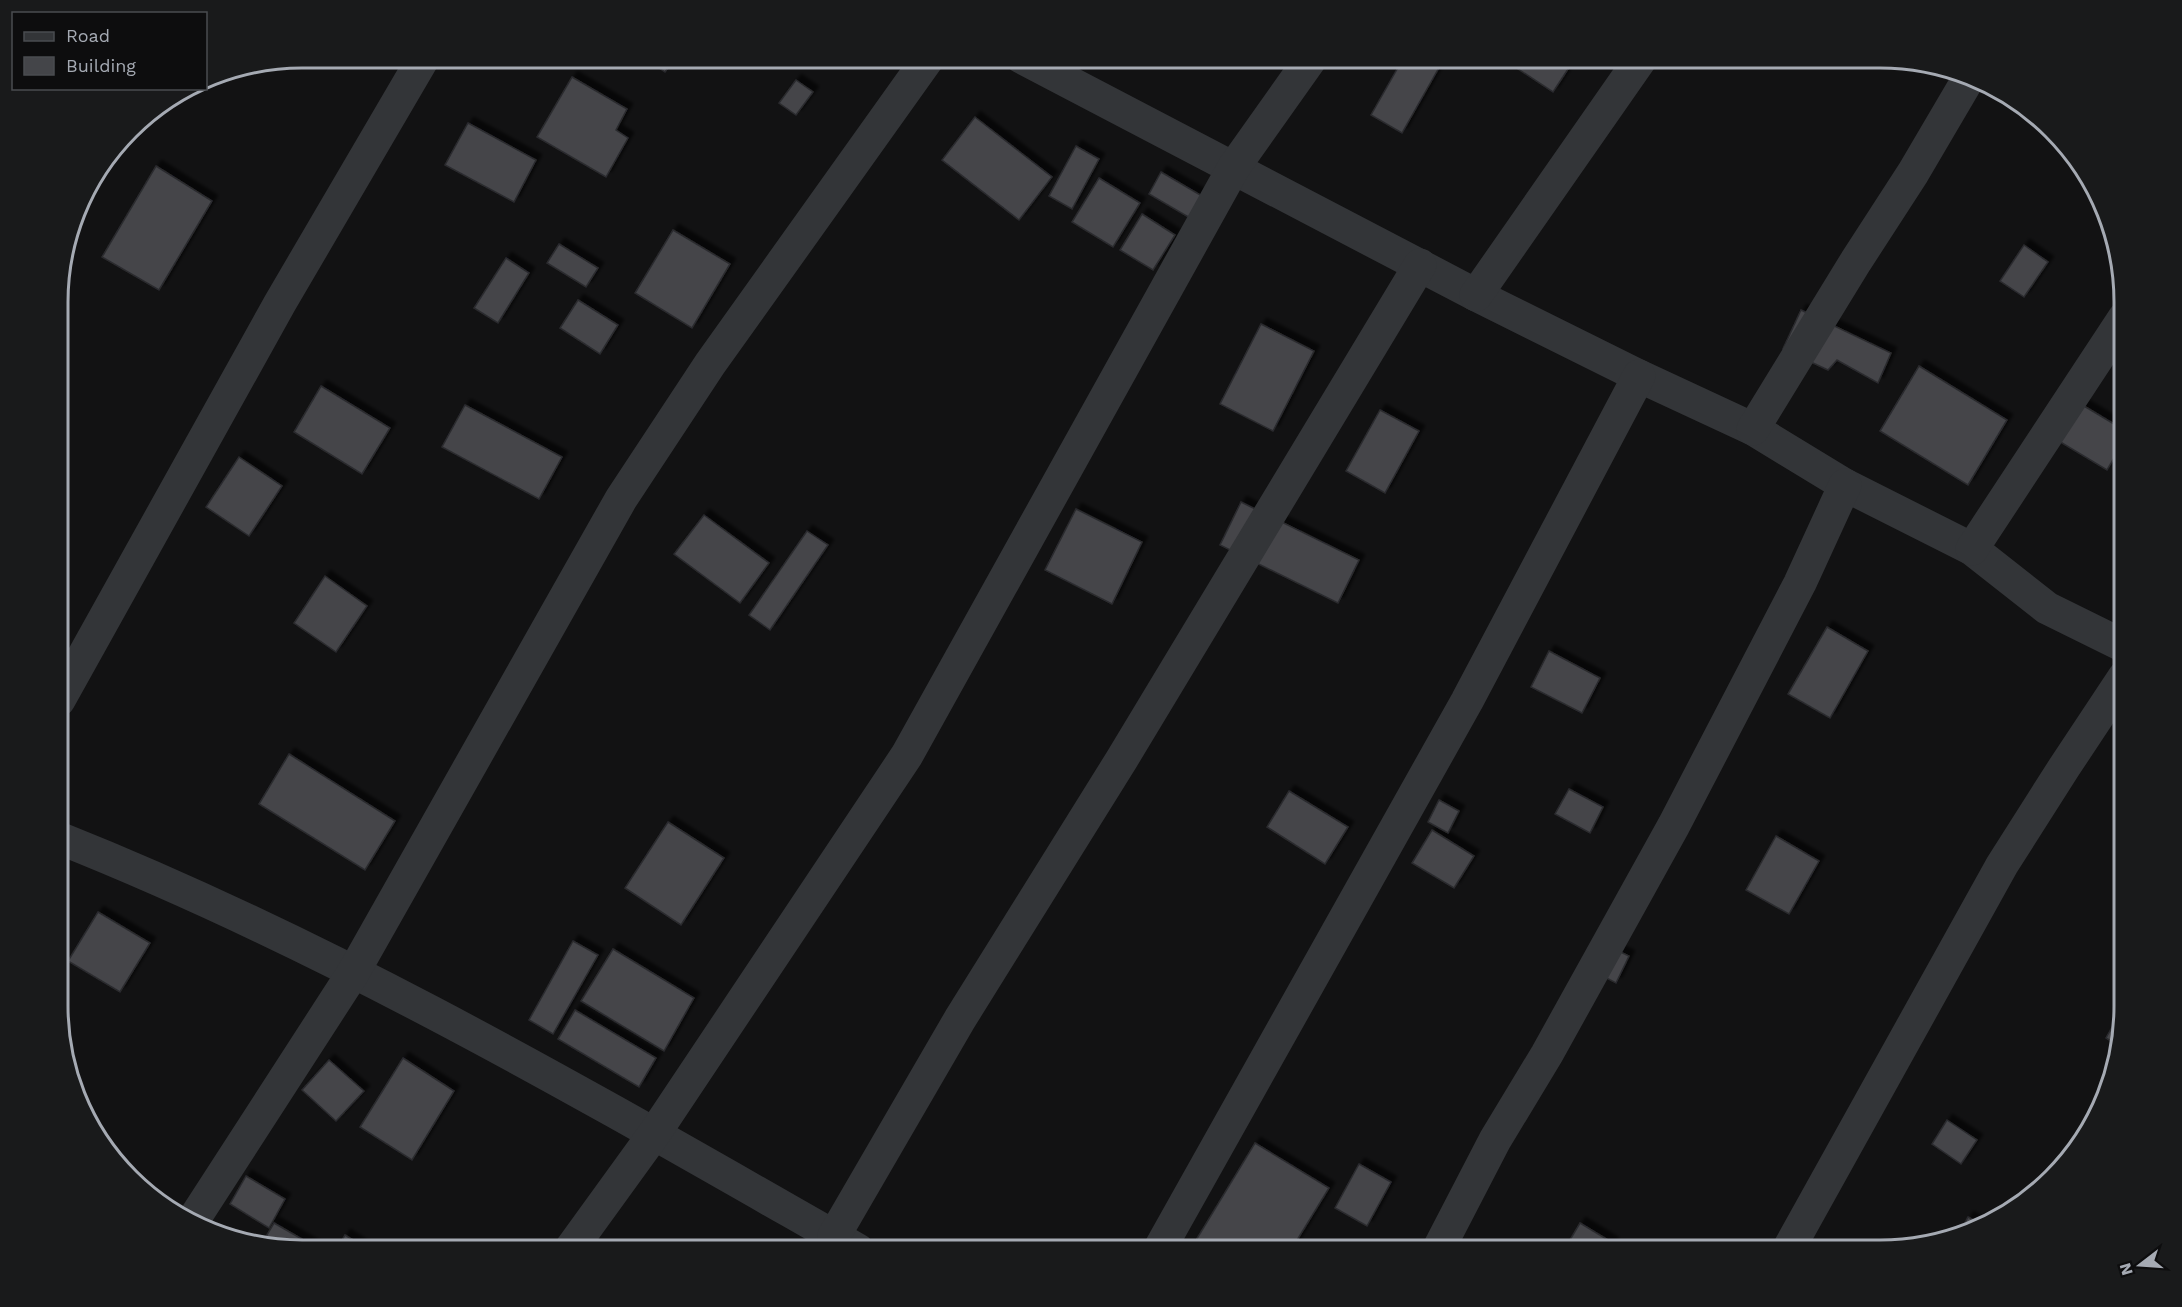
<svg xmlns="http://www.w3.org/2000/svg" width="2182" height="1307" font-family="'Work Sans',sans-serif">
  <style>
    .building { fill: #444549; stroke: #2c2c2f; stroke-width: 1.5; filter: url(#shadow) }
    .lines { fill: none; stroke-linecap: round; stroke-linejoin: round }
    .minor { stroke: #333538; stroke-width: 33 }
    .rim { fill: none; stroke: #a5aab3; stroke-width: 3 }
  </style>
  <defs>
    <filter id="shadow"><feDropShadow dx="5.5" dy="-5.5" stdDeviation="1.5" flood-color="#0009"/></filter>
  </defs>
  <rect width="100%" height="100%" fill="#121213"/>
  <!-- building -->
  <g class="building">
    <polygon points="643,57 676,57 665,72"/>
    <polygon points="1404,57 1445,57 1402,133 1371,115"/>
    <polygon points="1500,57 1576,57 1553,92"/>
    <polygon points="572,77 627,109 616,130 628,138 606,177 537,137"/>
    <polygon points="796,80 813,92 796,115 779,103"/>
    <polygon points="975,117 1052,177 1019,220 942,160"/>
    <polygon points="468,123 536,160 514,202 445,165"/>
    <polygon points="1076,146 1099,159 1072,209 1049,196"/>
    <polygon points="156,166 212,201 159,290 102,257"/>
    <polygon points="1161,172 1214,203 1202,225 1149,194"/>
    <polygon points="1099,178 1140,203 1113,247 1072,222"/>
    <polygon points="1142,214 1175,235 1153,270 1120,250"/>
    <polygon points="673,230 730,264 692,328 635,293"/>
    <polygon points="559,244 598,268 586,287 547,263"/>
    <polygon points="2024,245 2048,262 2024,297 2000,281"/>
    <polygon points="506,258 529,273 498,323 474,308"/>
    <polygon points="578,300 618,325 600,354 560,328"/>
    <polygon points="1801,310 1891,353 1878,383 1837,360 1828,370 1783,349"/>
    <polygon points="1261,324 1314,351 1273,431 1220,404"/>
    <polygon points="1919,366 2007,420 1968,485 1880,431"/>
    <polygon points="321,386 390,428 362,474 294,432"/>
    <polygon points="2079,403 2124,430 2124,441 2107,470 2057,440"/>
    <polygon points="465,405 562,457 539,499 442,447"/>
    <polygon points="1380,410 1419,431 1385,493 1346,471"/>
    <polygon points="239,457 282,486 249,536 206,507"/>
    <polygon points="1241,502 1359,560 1338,603 1220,545"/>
    <polygon points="1076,509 1142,542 1112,604 1045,570"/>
    <polygon points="704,515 769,563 740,603 674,554"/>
    <polygon points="807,531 828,545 770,630 749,615"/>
    <polygon points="325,576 367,606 336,652 294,623"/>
    <polygon points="1827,627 1868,651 1830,718 1788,694"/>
    <polygon points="1549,651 1600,678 1582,713 1531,687"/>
    <polygon points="289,754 395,821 365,870 259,804"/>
    <polygon points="1569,789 1603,807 1590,833 1555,814"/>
    <polygon points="1289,791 1348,827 1325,864 1267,827"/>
    <polygon points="1439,800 1459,811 1448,833 1428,822"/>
    <polygon points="668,822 724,858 681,925 625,888"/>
    <polygon points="1432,830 1474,856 1454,888 1412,863"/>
    <polygon points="1776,836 1819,861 1789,914 1746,890"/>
    <polygon points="98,912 150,943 120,992 68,961"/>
    <polygon points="573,941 598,955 553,1034 529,1020"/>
    <polygon points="1610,947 1629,956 1616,983 1597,973"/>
    <polygon points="613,949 694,998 664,1051 581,1001"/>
    <polygon points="2124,1006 2124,1021 2117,1045 2106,1038"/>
    <polygon points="575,1010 656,1058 639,1087 558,1039"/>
    <polygon points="403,1058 454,1091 412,1160 360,1127"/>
    <polygon points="329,1060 364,1091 336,1121 302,1090"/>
    <polygon points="1947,1120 1977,1140 1961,1164 1932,1144"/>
    <polygon points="1255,1143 1329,1188 1291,1250 1190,1250"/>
    <polygon points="1359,1164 1391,1182 1367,1226 1335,1208"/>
    <polygon points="246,1176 285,1199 269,1228 230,1204"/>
    <polygon points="1968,1217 1981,1224 1962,1229"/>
    <polygon points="274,1223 321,1250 302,1250 261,1245"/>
    <polygon points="1580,1223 1613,1243 1609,1250 1564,1250"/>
    <polygon points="345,1235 369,1250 336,1250"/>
  </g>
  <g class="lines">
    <!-- minor -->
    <g class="minor">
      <polyline points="1021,57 1476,295 1639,376 1753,429 1845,485 1972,549 2047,608 2124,646"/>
      <polyline points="1476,295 1642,57"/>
      <polyline points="1753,429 1856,261 1913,173 1970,76"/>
      <polyline points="1972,549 2124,318"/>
      <polyline points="59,700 280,303 424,57"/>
      <path d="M59,838C338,949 598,1102 858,1250"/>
      <polyline points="192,1222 353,973 621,499 710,364 929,57"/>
      <polyline points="834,1236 960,1019 1122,759 1420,265"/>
      <polyline points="570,1250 654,1134 907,755 1234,167 1312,57"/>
      <polyline points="1159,1250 1467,701 1639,376"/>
      <polyline points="1438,1250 1495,1140 1547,1054 1674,825 1800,583 1845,485"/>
      <polyline points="1788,1250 2002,865 2065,766 2124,677"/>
    </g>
  </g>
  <!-- crop -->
  <path d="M0 0H2182V1307H0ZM302 68H1880A234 234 0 0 1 2114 302V1006A234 234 0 0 1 1880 1240H302A234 234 0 0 1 68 1006V302A234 234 0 0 1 302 68Z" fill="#191a1b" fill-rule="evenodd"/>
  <path class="rim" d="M302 68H1880A234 234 0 0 1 2114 302V1006A234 234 0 0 1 1880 1240H302A234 234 0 0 1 68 1006V302A234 234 0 0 1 302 68Z"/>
  <!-- legend -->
  <rect x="12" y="12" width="195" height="78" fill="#0d0d0e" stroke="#4a4c50" stroke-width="1.5"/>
  <rect x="24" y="32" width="30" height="9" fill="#333538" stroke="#4a4c50" stroke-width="1.5"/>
  <text x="66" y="42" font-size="18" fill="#a5aab3">Road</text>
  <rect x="24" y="57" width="30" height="18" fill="#444549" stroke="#4a4c50" stroke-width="1.5"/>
  <text x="66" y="72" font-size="18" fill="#a5aab3">Building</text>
  <!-- north arrow -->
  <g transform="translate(2140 1265) rotate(253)" stroke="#0d0d0e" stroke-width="4.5" paint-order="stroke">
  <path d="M0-4.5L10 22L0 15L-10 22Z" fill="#a5aab3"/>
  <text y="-9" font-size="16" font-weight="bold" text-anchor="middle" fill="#a5aab3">N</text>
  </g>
</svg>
